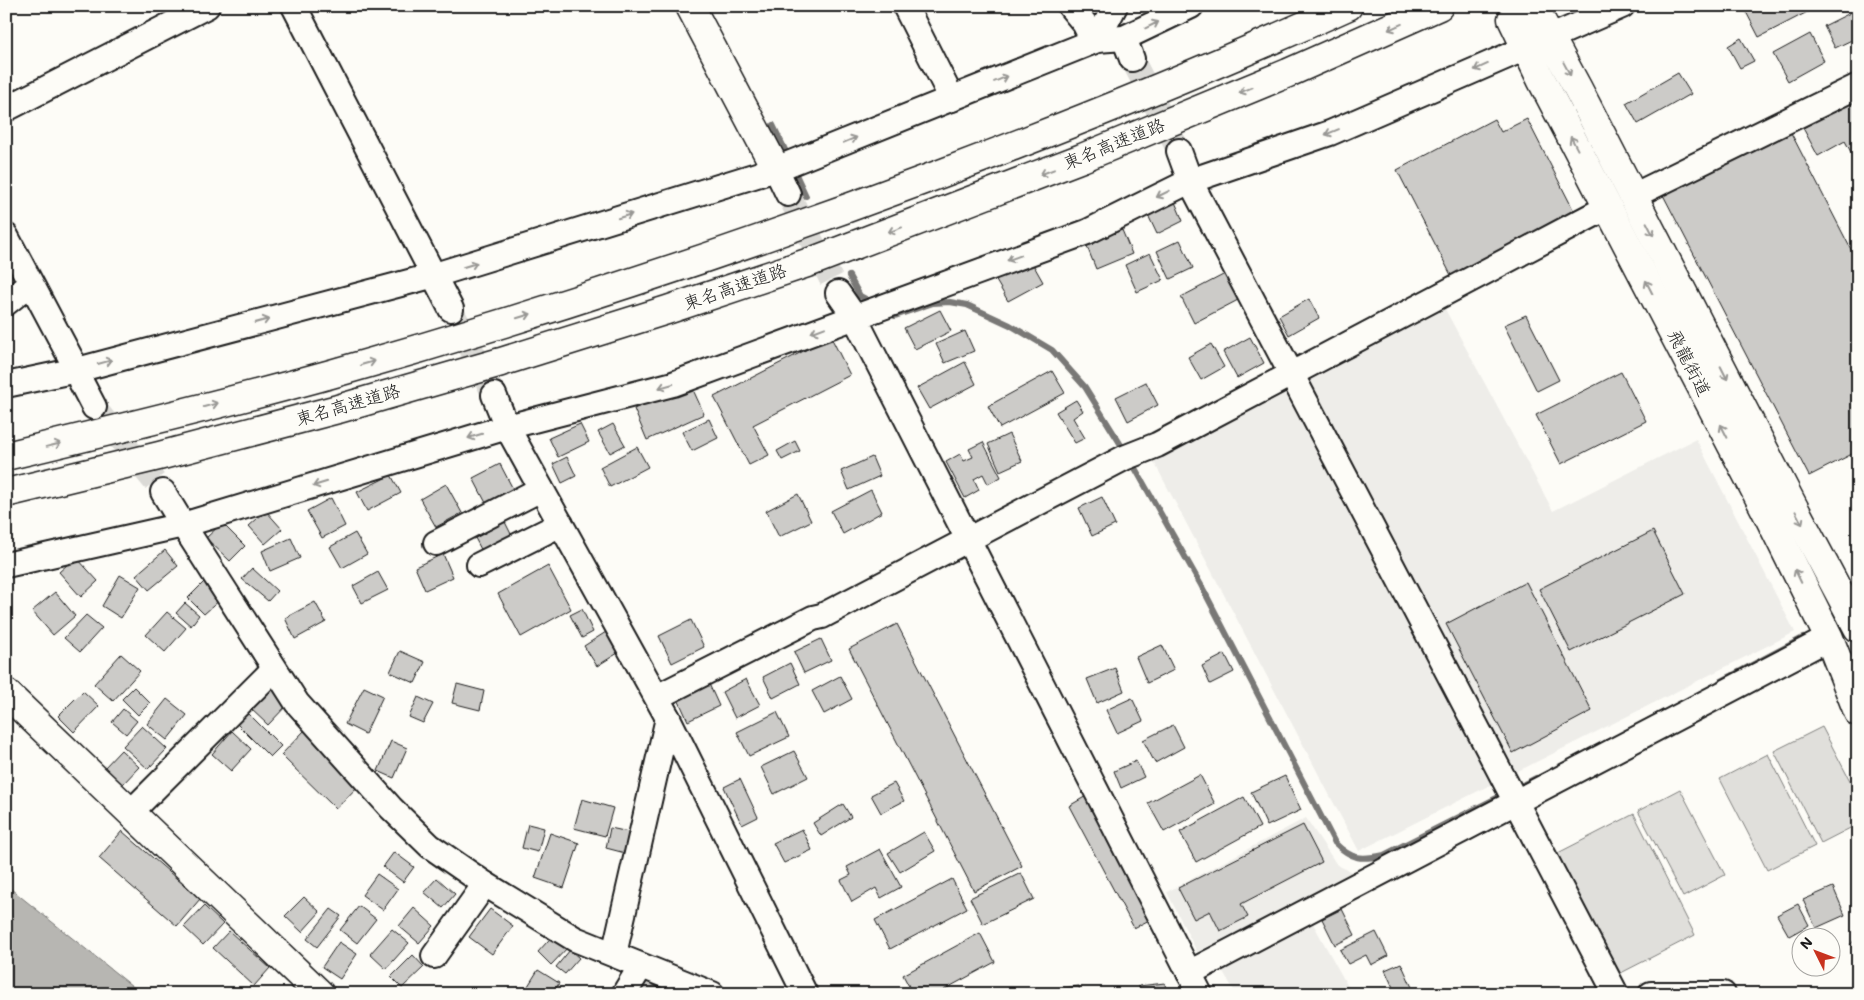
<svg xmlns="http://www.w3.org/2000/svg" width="1864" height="1000" font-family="Mali,'Klee One',sans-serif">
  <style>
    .built { fill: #eeede9 }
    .green { fill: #e0dfdb; stroke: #7e7e7c }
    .water { fill: #b7b6b2; stroke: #797876 }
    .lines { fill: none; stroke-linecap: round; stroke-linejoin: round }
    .stream { stroke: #797876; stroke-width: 6 }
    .building { fill: #cccbc8; stroke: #1c1c1c }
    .minor-tunnel { stroke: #dbdad6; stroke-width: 24; stroke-dasharray: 24 12; stroke-linecap: butt }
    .minor-casing { stroke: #1c1c1c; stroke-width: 28 }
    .tertiary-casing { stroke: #1c1c1c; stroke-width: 31 }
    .trunk-casing { stroke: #1c1c1c; stroke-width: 31 }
    .motorway-casing { stroke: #1c1c1c; stroke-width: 31 }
    .minor { stroke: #fdfcf7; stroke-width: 24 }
    .tertiary { stroke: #fdfcf7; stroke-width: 28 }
    .trunk { stroke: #fdfcf7; stroke-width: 28 }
    .motorway { stroke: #fdfcf7; stroke-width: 28 }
    .oneway { stroke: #989794 }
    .labels { text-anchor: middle; stroke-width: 4; stroke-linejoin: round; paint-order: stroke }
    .street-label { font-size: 18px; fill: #1c1c1c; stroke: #fdfcf7 }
  </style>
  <rect width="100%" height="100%" fill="#fdfcf7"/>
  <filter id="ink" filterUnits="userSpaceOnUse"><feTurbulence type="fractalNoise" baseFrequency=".02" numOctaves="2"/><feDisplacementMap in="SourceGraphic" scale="10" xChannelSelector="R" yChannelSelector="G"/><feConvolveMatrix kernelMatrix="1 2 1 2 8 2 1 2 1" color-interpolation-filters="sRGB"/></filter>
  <g filter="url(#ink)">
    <!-- built -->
    <g class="built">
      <polygon points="1444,307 1553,511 1696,439 1795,632 1359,851 1154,462"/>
      <polygon points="1306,818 1337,865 1354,873 1197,952 1167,892"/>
      <polygon points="1311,920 1352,994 1236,994 1221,968"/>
    </g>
    <!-- green -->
    <g class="green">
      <polygon points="1822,727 1858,796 1858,824 1821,843 1774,751"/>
      <polygon points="1768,754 1815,846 1767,870 1720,779"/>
      <polygon points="1680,789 1725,875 1683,897 1638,811"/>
      <polygon points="1634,814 1695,935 1617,975 1556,854"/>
    </g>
    <!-- water -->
    <polygon class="water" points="6,885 142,994 6,994"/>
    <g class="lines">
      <!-- stream -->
      <g class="stream">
        <polyline points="773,125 789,158"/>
        <polyline points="793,168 806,196"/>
        <polyline points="849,276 860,296 873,303"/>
        <polyline points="889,312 895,316 933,303 950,302 967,305 1010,325 1052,350 1085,387 1126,453"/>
        <path d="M1131,461L1201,585L1335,843C1352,860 1362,860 1384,855L1536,778"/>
        <polyline points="1720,682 1803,638"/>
      </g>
    </g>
    <!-- building -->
    <g class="building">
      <polygon points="1743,6 1819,6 1759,37"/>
      <polygon points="1854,11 1858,18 1858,37 1835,48 1824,26"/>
      <polygon points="1810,34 1824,61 1788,81 1773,54"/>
      <polygon points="1741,38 1754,61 1740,68 1728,46"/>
      <polygon points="1678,73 1691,94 1638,124 1626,103"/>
      <polygon points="1858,98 1858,165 1845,141 1818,156 1803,128"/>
      <polygon points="1494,119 1501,132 1527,119 1575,213 1452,277 1397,170"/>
      <polygon points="1788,127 1858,263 1858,403 1856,404 1858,408 1858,451 1809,476 1662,193"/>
      <polygon points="1175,202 1183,221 1157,234 1148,215"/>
      <polygon points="1122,230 1132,254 1096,269 1086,244"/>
      <polygon points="1180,240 1193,268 1170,279 1157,251"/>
      <polygon points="1150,253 1163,280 1137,292 1125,265"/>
      <polygon points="1030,259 1043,282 1008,301 995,279"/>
      <polygon points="1225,274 1238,300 1194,323 1181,297"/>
      <polygon points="1309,299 1319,318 1289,335 1279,316"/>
      <polygon points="940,310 951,331 915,349 904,328"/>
      <polygon points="1526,315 1559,380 1537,391 1504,325"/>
      <polygon points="965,331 974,351 945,363 936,344"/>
      <polygon points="831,337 850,375 753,425 769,455 749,465 714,397"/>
      <polygon points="1250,337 1264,363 1237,378 1223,352"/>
      <polygon points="1211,344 1224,367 1201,380 1188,357"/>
      <polygon points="965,362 976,384 929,409 917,388"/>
      <polygon points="1052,371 1065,393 1000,428 988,406"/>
      <polygon points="1621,372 1646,421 1561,464 1536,415"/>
      <polygon points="1146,382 1158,405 1128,421 1116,397"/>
      <polygon points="690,383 704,414 647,440 634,409"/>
      <polygon points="1076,400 1083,411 1073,418 1085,438 1075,443 1056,412"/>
      <polygon points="709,419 718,438 692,451 682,432"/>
      <polygon points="580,424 589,442 558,457 549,438"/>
      <polygon points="613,424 625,445 610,453 598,432"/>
      <polygon points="1009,434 1022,461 1000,471 988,444"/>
      <polygon points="795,441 800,451 782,460 777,451"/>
      <polygon points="983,442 1001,477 988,484 983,474 974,479 979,490 965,498 946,462 960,454 964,461 973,457 969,449"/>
      <polygon points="637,447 648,467 610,487 600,467"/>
      <polygon points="567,457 576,476 562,483 553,464"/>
      <polygon points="872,457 880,476 849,490 841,471"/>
      <polygon points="500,464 513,489 486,503 473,478"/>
      <polygon points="391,475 401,493 367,511 357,492"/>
      <polygon points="446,484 462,513 436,527 420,499"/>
      <polygon points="871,490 882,512 843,534 831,511"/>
      <polygon points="798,494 811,521 779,537 766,511"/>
      <polygon points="1102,497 1115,525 1092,536 1079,508"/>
      <polygon points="331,498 345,526 322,538 307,511"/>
      <polygon points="266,511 282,529 265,544 249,526"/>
      <polygon points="505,522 514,540 484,555 475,538"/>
      <polygon points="222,523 245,546 230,561 206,538"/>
      <polygon points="1653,531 1685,594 1571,652 1539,589"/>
      <polygon points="355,533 367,554 342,568 330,547"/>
      <polygon points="291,538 300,558 270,571 262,551"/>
      <polygon points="165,550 178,566 149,590 136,575"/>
      <polygon points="443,554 453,577 425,590 415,567"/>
      <polygon points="76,557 98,581 81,597 59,572"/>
      <polygon points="548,566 571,609 521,637 498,594"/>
      <polygon points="252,568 277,591 268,601 242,579"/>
      <polygon points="378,572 388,590 362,603 353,586"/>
      <polygon points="120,575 140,587 121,618 102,606"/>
      <polygon points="204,582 221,599 204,614 188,598"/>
      <polygon points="1526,582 1592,711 1513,753 1446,624"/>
      <polygon points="55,592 75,616 53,635 32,611"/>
      <polygon points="315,602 326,622 295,639 285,618"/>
      <polygon points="185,603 199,615 191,626 176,613"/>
      <polygon points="582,609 593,632 582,638 570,615"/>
      <polygon points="167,612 186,628 165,652 146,635"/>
      <polygon points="86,615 102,628 80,652 64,638"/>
      <polygon points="691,620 704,647 672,663 659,636"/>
      <polygon points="897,624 1022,866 974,891 849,649"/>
      <polygon points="606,632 618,653 597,666 584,646"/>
      <polygon points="821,639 831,660 804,673 794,652"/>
      <polygon points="1162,645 1174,670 1147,683 1136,657"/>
      <polygon points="400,651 425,662 415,683 390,672"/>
      <polygon points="121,654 140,671 113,701 94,684"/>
      <polygon points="1225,654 1234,672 1210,684 1202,666"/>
      <polygon points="790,663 800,684 773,698 763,677"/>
      <polygon points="1115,668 1124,691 1097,703 1087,679"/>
      <polygon points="840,676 852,699 824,714 812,691"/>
      <polygon points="746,679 760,705 735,718 722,692"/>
      <polygon points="457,684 484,691 480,710 452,703"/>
      <polygon points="709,684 719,706 688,721 678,699"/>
      <polygon points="134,687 150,703 138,715 122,699"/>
      <polygon points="270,687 288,704 268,725 250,708"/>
      <polygon points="364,687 383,696 365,734 345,724"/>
      <polygon points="83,691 99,706 74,732 58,716"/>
      <polygon points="418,697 433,704 423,723 409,717"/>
      <polygon points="1132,698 1143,721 1117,733 1106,710"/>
      <polygon points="167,699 187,715 167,740 147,724"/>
      <polygon points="123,709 137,721 126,734 112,722"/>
      <polygon points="247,712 281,746 270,757 236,723"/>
      <polygon points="777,712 789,737 749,756 737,732"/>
      <polygon points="1173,725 1184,747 1155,763 1143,740"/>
      <polygon points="142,726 167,749 148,769 123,746"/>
      <polygon points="305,730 360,784 336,809 281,755"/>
      <polygon points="232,731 251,749 231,771 212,754"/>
      <polygon points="391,741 407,748 394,778 378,771"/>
      <polygon points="121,750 139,767 122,785 104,768"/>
      <polygon points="794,751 808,777 774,794 761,767"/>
      <polygon points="1136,761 1144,777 1121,788 1114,771"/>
      <polygon points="1200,775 1215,804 1164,832 1148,803"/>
      <polygon points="1285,776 1301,810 1267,826 1251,792"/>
      <polygon points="740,779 758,817 742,825 724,787"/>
      <polygon points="894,783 904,801 881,813 871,795"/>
      <polygon points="1088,795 1153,918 1134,928 1069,806"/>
      <polygon points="1244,797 1260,827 1196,862 1180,832"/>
      <polygon points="582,799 613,808 605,836 574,828"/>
      <polygon points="843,804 851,817 821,836 813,823"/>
      <polygon points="528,824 544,828 538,852 522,848"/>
      <polygon points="1303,825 1322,862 1241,904 1248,917 1220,931 1210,911 1194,919 1178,888"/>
      <polygon points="610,828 629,832 625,853 606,848"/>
      <polygon points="802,829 812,850 784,863 773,843"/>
      <polygon points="122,831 200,899 177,926 99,858"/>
      <polygon points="924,832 935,851 900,872 888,853"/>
      <polygon points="550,833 579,843 564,888 535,878"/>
      <polygon points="880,849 901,887 881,898 876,888 852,902 841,880 851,875 847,867"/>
      <polygon points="394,852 414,867 403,882 383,867"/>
      <polygon points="1021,873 1034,899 983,924 970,898"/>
      <polygon points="377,874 398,889 383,910 362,895"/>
      <polygon points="437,878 455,894 443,908 424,892"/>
      <polygon points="952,879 967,908 890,949 875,920"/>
      <polygon points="1833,887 1845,915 1816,928 1803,900"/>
      <polygon points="304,897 320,912 302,932 285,916"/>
      <polygon points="1798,904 1809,925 1789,936 1777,915"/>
      <polygon points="204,906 223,924 203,945 184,927"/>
      <polygon points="359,906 376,919 357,943 340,930"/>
      <polygon points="414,908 434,926 419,943 399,926"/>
      <polygon points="331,909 341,916 317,947 307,939"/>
      <polygon points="490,909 513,926 492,954 469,937"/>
      <polygon points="1342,909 1355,935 1335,945 1322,919"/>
      <polygon points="392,929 409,943 386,969 370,954"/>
      <polygon points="229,931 270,968 254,986 213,948"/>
      <polygon points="556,932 570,945 551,965 538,952"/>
      <polygon points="1376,932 1388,956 1371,965 1366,955 1348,964 1340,950"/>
      <polygon points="980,933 995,962 936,994 913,994 903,975"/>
      <polygon points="1858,936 1858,951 1850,945"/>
      <polygon points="339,942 357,954 340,979 322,967"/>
      <polygon points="570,950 579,958 565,974 556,967"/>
      <polygon points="413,955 424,967 402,988 391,977"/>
      <polygon points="1401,963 1415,994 1396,994 1385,970"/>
      <polygon points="538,970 559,983 553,994 523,994"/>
      <polygon points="646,980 665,992 664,994 638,994"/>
      <polygon points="1165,983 1166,994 1140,994 1139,986"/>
      <polygon points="1079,986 1080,994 1031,994 1031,992"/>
    </g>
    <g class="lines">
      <!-- minor-tunnel -->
      <g class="minor-tunnel">
        <polyline points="1132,59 1179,151"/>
        <polyline points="788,194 838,293"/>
        <polyline points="451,309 494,395"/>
        <polyline points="94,407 163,492"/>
      </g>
      <defs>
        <g id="minor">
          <polyline points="294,6 451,309"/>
          <polyline points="905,6 952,99"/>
          <polyline points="1070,6 1084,23 1093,41"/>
          <polyline points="1551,37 1622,6"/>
          <polyline points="1124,38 1132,59"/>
          <polyline points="1097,40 1115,6"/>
          <polyline points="6,109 207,6"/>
          <path d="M1179,151L1190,181C1334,451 1474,723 1616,994"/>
          <polyline points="776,169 788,194"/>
          <polyline points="1633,196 1858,86"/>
          <polyline points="6,236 77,370 81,382 94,407"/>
          <polyline points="838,293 854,316 1200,994"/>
          <polyline points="6,303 30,284"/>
          <polyline points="6,385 77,370 435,275 776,169 1097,40 1124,38 1191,6"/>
          <polyline points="494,395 507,427 668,718 805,994"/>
          <polyline points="163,492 183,525 297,703 391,808 430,846 485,884 575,939 712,994"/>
          <polyline points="436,543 541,489"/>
          <polyline points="6,565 183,525 507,427 673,384 1087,232 1190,181 1330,133 1526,48"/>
          <polyline points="479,565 561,524"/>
          <polyline points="657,697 813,618 822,616 1124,458 1157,445 1608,207"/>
          <polyline points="131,812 274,669"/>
          <polyline points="614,954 668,718"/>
          <polyline points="434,956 485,884"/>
          <polyline points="1189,973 1829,638"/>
          <polyline points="624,994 641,966"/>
          <polyline points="1651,994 1723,994"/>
        </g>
        <g id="tertiary">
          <polyline points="690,6 776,169"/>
          <polyline points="6,693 320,994"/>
        </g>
        <g id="trunk">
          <polyline points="1536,11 1578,89 1793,506 1858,628"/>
          <polyline points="1512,19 1541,79 1765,509 1829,638 1858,712"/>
        </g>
        <g id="motorway">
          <path d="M6,456C115,430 223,404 331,374C537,316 740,249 940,174C1078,122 1214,67 1348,6"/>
          <polyline points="6,493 159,456 338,409 501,362 667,310 813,261 1082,158 1288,73 1439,6"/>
        </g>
      </defs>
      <!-- minor casing -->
      <use href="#minor" class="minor-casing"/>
      <!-- tertiary casing -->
      <use href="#tertiary" class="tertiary-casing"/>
      <!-- trunk casing -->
      <use href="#trunk" class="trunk-casing"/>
      <!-- motorway casing -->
      <use href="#motorway" class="motorway-casing"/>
      <!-- minor -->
      <use href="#minor" class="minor"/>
      <!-- tertiary -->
      <use href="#tertiary" class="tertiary"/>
      <!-- trunk -->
      <use href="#trunk" class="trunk"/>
      <!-- motorway -->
      <use href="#motorway" class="motorway"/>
    </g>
    <!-- one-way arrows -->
    <defs><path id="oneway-shaft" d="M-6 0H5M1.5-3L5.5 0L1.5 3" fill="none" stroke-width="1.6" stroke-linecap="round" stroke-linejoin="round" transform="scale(1.25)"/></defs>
    <g class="oneway">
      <use href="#oneway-shaft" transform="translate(1152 25) rotate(-26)"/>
      <use href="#oneway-shaft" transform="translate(1395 27) rotate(156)"/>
      <use href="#oneway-shaft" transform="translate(1481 67) rotate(156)"/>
      <use href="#oneway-shaft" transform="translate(1567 69) rotate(62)"/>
      <use href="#oneway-shaft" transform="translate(1001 79) rotate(-22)"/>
      <use href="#oneway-shaft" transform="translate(1246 90) rotate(158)"/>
      <use href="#oneway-shaft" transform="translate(1332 132) rotate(158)"/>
      <use href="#oneway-shaft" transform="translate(850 140) rotate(-22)"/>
      <use href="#oneway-shaft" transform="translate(1574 143) rotate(-118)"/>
      <use href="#oneway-shaft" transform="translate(1047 172) rotate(159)"/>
      <use href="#oneway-shaft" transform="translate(1163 194) rotate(154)"/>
      <use href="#oneway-shaft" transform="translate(625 216) rotate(-17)"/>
      <use href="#oneway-shaft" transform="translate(1650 229) rotate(63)"/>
      <use href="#oneway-shaft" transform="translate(895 230) rotate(160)"/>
      <use href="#oneway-shaft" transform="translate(1014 258) rotate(160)"/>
      <use href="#oneway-shaft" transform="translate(470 265) rotate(-17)"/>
      <use href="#oneway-shaft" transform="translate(1649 287) rotate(-117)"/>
      <use href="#oneway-shaft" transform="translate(524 316) rotate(-17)"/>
      <use href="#oneway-shaft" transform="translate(262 321) rotate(-15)"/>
      <use href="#oneway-shaft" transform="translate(818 330) rotate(159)"/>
      <use href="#oneway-shaft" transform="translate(105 362) rotate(-15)"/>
      <use href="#oneway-shaft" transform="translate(368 363) rotate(-16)"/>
      <use href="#oneway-shaft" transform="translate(1724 373) rotate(63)"/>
      <use href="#oneway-shaft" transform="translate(666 386) rotate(165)"/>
      <use href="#oneway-shaft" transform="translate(211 405) rotate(-15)"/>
      <use href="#oneway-shaft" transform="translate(1724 431) rotate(-117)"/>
      <use href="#oneway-shaft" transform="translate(475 436) rotate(163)"/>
      <use href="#oneway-shaft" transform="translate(54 445) rotate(-14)"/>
      <use href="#oneway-shaft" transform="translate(320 484) rotate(163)"/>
      <use href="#oneway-shaft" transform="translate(1799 518) rotate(62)"/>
      <use href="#oneway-shaft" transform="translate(1798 576) rotate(-116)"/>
    </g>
  </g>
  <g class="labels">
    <!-- street labels -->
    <g class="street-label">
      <text transform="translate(1114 144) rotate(-22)" y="6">東名高速道路</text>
      <text transform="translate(735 287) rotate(-19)" y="6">東名高速道路</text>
      <text transform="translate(1689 363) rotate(63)" y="6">飛龍街道</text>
      <text transform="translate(348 405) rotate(-16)" y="6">東名高速道路</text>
    </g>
  </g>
  <!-- margin -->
  <rect width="1864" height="1000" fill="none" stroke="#fdfcf7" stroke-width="25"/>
  <rect x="12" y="12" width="1839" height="975" fill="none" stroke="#1c1c1c" stroke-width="2" filter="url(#ink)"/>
  <!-- north arrow -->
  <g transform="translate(1816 952) rotate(312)"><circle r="24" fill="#fdfcf7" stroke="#a3a29f"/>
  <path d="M0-4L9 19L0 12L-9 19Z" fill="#c8321e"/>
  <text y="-8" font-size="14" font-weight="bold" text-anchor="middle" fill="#1c1c1c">N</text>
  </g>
</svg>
